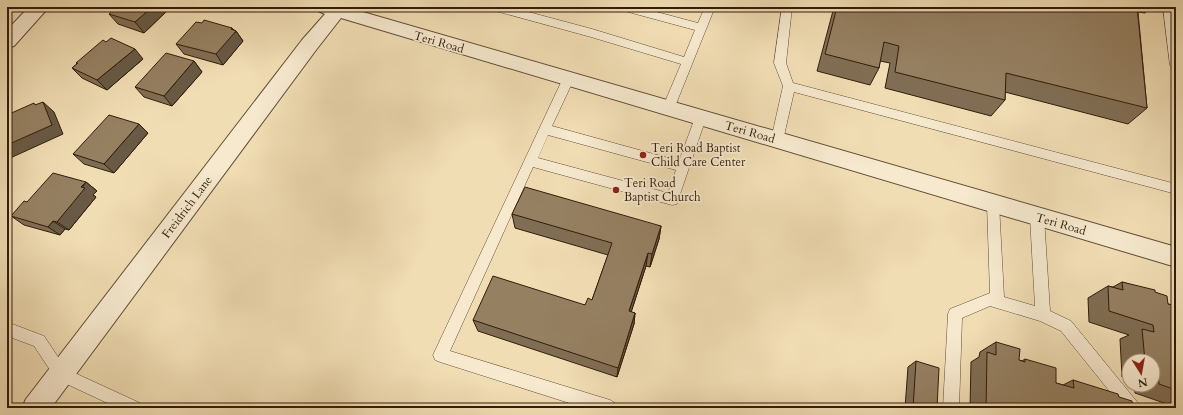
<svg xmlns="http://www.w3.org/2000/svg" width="1183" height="415" font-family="Cardo,serif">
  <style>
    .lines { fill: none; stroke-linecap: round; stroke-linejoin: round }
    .service-casing { stroke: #614c34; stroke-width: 1 }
    .minor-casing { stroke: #614c34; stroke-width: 2 }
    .tertiary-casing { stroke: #614c34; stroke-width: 2 }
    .service { fill: #f6e9ce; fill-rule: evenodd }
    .minor { fill: #f6e9ce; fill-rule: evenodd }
    .tertiary { fill: #f6e9ce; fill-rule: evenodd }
    .wall { fill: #806e54; stroke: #311c0a }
    .shaded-wall { fill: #685a45; stroke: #311c0a }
    .building { fill: #958062; stroke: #311c0a }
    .poi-dot { fill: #8f2418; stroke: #f6e9ce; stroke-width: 1.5 }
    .labels { text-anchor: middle; stroke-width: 3.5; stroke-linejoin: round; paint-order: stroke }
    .street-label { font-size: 12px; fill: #311c0a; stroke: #f6e9ce }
    .poi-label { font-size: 12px; fill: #311c0a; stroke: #f6e9ce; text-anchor: start }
  </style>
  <rect width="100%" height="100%" fill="#f1ddb4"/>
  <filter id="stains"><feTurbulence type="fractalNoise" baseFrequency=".005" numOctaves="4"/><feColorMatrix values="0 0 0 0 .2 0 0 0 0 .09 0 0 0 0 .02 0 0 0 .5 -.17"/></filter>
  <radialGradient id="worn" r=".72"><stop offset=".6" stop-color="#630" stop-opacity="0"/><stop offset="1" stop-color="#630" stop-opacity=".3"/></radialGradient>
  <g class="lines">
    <defs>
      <g id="service">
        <polygon points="491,7 510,7 592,29 684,57 695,30 621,10 620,7 638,7 698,23 705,7 715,7 674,109 672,112 668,114 664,112 662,109 681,64 591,37 492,10"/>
        <polygon points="782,7 792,7 786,63 793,83 1176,184 1176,194 794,92 783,140 781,143 777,145 773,143 771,140 783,86 774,63"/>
        <polygon points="1163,7 1173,7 1176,26 1176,69 1172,68 1170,65"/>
        <path d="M568,75L572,76L574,79L552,126L679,161L696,115L700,113L704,115L706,118L678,200L677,204L672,205L533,167L450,351L610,400L615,403L618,408H585L440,362L435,360L433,355L564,76ZM548,135L676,170L668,193L538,158Z"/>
        <polygon points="993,198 998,200 999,204 1004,297 1035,306 1030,217 1032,213 1037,211 1042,213 1044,217 1050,311 1071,321 1138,403 1141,408 1123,408 1061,331 1040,321 990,306 962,318 959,408 943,408 948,314 950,309 990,293 987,204 988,200"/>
        <polygon points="7,322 44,336 66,369 140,403 143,408 118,408 56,379 34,346 7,336"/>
      </g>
      <polygon id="minor" points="29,7 49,7 14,46 7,48 7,30"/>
      <polygon id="tertiary" points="315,7 350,7 349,8 1176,247 1176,267 341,18 316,50 51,408 22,408 26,399 302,40 325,14 318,11"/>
    </defs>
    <!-- service casing -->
    <use href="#service" class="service-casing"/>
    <!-- minor casing -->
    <use href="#minor" class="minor-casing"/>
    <!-- tertiary casing -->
    <use href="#tertiary" class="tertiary-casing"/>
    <!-- service -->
    <use href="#service" class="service"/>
    <!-- minor -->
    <use href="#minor" class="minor"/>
    <!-- tertiary -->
    <use href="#tertiary" class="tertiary"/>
  </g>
  <!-- wall -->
  <g class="wall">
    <polygon points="114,7 171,7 144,33 118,24 109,14 113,10 112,9"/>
    <polygon points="834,7 1151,7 1145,13 1138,12 1147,108 1128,124 1005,92 1005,100 991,116 885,88 890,63 880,61 879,68 870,85 817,71"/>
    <polygon points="232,28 234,30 236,31 243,41 223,65 184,54 176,44"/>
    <polygon points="143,59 107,90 82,78 72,68 77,64 76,63"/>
    <polygon points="194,61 202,72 172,106 144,97 135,87"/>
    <polygon points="148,133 114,173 84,164 73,154"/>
    <polygon points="86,182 97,191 93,195 96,197 69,230 65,229 60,235 24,225 11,216 27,202"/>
    <polygon points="512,214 661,226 659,239 650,267 646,266 631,312 635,313 634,324 617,377 478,331 473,320 585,305 592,300 608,255 515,228"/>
    <polygon points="1122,282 1155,292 1168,304 1173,305 1176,304 1176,401 1167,404 1135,393 1134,385 1153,385 1153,361 1129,361 1129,379 1122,377 1120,339 1129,335 1089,322 1088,298 1108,286 1113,287"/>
    <polygon points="996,342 1019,360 1022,361 1025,359 1056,383 1063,385 1073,380 1119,397 1133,408 970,408 971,362 979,357 980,352"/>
    <polygon points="916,361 937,408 905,408 908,367"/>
  </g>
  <!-- shaded-wall -->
  <g class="shaded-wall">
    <polygon points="152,7 171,7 144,33 135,22"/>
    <polygon points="232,28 235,33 236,31 243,41 223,65 216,54"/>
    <polygon points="135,49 143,59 107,90 97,80"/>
    <polygon points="194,61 202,72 172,106 164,96"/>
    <polygon points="43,102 54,112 63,134 8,159 7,159 7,145"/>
    <polygon points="139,124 148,133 114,173 104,164"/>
    <polygon points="86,182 97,191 93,195 96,197 69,230 57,222"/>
    <polygon points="53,221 65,229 60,235 48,227"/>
    <polygon points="661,226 659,239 650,267 652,254"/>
    <polygon points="648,253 646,266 628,322 629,311"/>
    <polygon points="635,313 634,324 617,377 618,368"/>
  </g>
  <!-- building -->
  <g class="building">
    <polygon points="114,7 152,7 135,22 109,14 114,9 112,9"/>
    <polygon points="837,7 1137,7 1147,108 1006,73 1005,100 895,72 899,46 884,42 879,68 825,54"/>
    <polygon points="204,20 232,28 231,29 236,31 216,54 176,44 196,22 202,23"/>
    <polygon points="111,38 135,49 97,80 72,68 78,63 76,63 103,40 106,42"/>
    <polygon points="166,53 194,61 164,96 135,87"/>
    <polygon points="43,102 52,125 7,145 7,115 34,103 35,105"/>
    <polygon points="109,115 139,124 104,164 73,154"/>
    <polygon points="53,173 86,182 81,187 85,188 57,222 53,221 48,227 11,216 24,201 27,202"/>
    <polygon points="525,187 661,226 652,254 648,253 629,311 635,313 618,368 473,320 493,276 585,305 588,298 592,300 612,243 512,214"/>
    <polygon points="1122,282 1155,290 1155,292 1167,296 1168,304 1176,306 1176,390 1159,384 1158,372 1153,371 1153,361 1145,361 1142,329 1154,332 1153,325 1109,311 1108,286 1123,290"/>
    <polygon points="996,342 1020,349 1019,360 1025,362 1025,359 1056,368 1056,383 1074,388 1073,380 1118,394 1119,397 1132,401 1133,408 986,408 987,352 996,355"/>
    <polygon points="916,361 939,368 937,408 913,408"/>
    <polygon points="220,405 229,408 218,408"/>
  </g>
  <!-- markers -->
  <g class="poi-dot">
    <circle cx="643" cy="155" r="4"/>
    <circle cx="616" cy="190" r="4"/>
  </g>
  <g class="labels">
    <!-- street labels -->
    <g class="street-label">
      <text transform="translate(439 42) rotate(16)" y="4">Teri Road</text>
      <text transform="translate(750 132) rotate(16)" y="4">Teri Road</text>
      <text transform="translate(187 207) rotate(-53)" y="4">Freidrich Lane</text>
      <text transform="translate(1061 224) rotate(16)" y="4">Teri Road</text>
    </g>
    <!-- poi labels -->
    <g class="poi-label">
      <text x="651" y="152">Teri Road Baptist<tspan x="651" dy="14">Child Care Center</tspan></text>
      <text x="624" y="187">Teri Road<tspan x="624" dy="14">Baptist Church</tspan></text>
    </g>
  </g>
  <!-- margin -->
  <rect width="1183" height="415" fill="none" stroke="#f1ddb4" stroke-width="24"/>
  <rect x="8" y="8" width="1167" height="399" fill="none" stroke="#311c0a" stroke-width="2"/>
  <rect x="12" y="12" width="1159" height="391" fill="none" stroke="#311c0a"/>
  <!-- north arrow -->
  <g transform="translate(1141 373) rotate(169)"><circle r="19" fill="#f6e9ce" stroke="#a79780"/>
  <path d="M0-3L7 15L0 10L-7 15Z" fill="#8f2418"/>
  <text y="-6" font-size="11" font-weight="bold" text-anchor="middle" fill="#311c0a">N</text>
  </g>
  <rect width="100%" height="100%" filter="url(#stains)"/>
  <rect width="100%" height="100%" fill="url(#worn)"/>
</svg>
